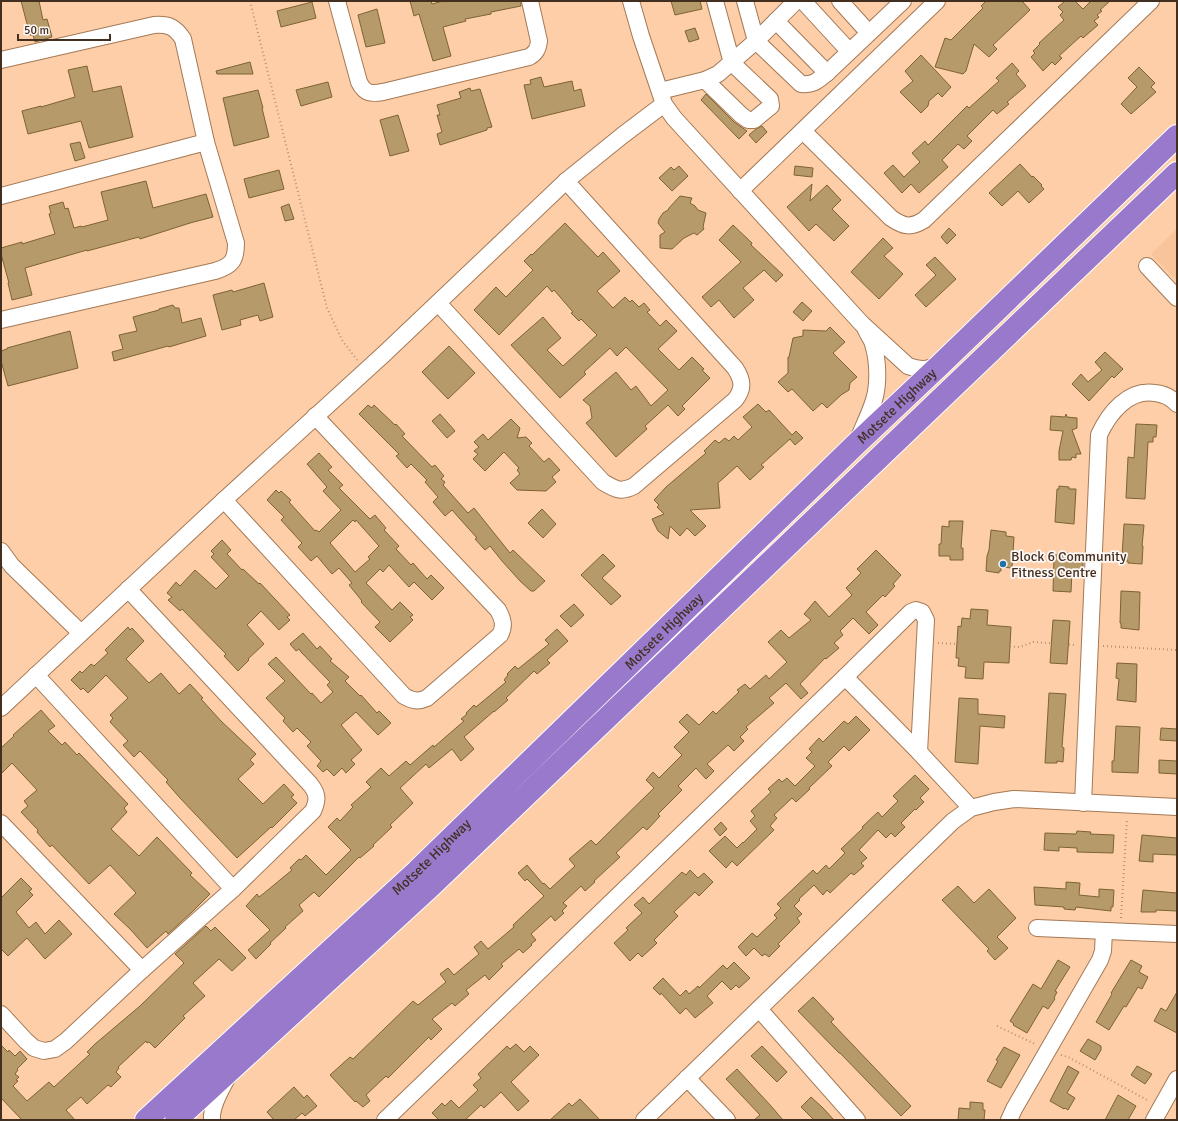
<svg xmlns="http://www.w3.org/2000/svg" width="1178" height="1121" font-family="Signika,sans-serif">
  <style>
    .built { fill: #f9c499 }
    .building { fill: #b79a6a; stroke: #7d6333; fill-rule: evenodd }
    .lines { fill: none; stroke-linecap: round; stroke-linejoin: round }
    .minor-casing { stroke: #a47955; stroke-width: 18 }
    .highway-casing { stroke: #fff; stroke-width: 24 }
    .path { stroke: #b59173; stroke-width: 2; stroke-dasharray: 1 3; stroke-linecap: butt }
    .minor { stroke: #fff; stroke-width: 16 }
    .highway { stroke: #9879cb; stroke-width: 22 }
    .poi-dot { fill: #2072a3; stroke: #fdf8f5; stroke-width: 1.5 }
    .labels { text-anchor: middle; stroke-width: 3.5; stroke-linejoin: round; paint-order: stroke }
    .street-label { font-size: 14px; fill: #422f20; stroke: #fdf8f5 }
    .poi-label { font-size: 14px; fill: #422f20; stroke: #fdf8f5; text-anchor: start }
  </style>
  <rect width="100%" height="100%" fill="#fdcea8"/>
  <!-- built -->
  <polygon class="built" points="1177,229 1177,281 1151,254"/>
  <!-- building -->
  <g class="building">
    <polygon points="21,1 39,1 43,20 47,19 52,37 35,42 33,35 30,35"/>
    <polygon points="410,1 431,1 432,4 443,1 521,1 521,6 491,12 491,14 465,19 466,21 443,27 451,56 433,61 419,14 414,16"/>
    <polygon points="671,1 700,1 702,9 675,15"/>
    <polygon points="986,1 1022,1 1030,10 993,45 997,49 989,57 974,44 968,64 966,71 963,74 935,67 945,38 951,40 983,8 981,6"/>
    <polygon points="1065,1 1075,1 1083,9 1091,1 1110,1 1100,10 1102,11 1097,15 1099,17 1094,21 1098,25 1083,38 1081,36 1059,56 1062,58 1055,65 1052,62 1043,71 1031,57 1035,53 1033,51 1040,44 1039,43 1064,20 1060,15 1063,12 1058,7"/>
    <polygon points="312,2 316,18 281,27 277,11"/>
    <polygon points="377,9 385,43 366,47 358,15"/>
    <polygon points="695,28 699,39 689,42 685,31"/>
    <polygon points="921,55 951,87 942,97 938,93 929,101 928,106 921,113 900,92 913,81 905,71"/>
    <polygon points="250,62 253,74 217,74 216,71"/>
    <polygon points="1012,63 1019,71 1016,74 1026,86 1007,102 1009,104 997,114 993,110 967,136 972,141 964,149 958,144 942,160 948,167 919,193 911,184 902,193 884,173 893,165 904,177 920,162 912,153 925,141 928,145 967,106 969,108 999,81 996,78"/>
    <polygon points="87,66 93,92 121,86 133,137 89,148 81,121 28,134 22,111 41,106 41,107 75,97 68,70"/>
    <polygon points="1139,67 1155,83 1151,87 1156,92 1131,114 1121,104 1137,87 1128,78"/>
    <polygon points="541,77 544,87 572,81 574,91 581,89 585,106 532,119 524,85 531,84 530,80"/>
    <polygon points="328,82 332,97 301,106 296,90"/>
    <polygon points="470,88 471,91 480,89 492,127 487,128 487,130 440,145 437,134 442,132 437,115 440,115 437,105 461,98 459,92"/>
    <polygon points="258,90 263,108 262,108 269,137 234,146 223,98"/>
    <polygon points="706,94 734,122 747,131 739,139 701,100"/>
    <polygon points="398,115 409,151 390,156 380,120"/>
    <polygon points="762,126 767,132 756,143 749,135 756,129"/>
    <polygon points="80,142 85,158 75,161 70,144"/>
    <polygon points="1020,164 1032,177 1033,176 1042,185 1041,186 1044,189 1029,203 1018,191 1002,206 989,193"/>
    <polygon points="679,166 688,176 672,191 659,178 671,167 674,170"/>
    <polygon points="795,166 813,168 812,177 794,175"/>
    <polygon points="279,170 284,189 249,198 244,179"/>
    <polygon points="146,181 153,208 206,194 213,217 190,223 140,239 139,237 87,251 87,250 25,268 32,295 12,300 8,283 9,283 1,254 1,248 22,242 22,244 55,234 49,214 51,213 49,206 63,202 65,209 68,208 74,228 81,226 82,227 108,220 101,192"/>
    <polygon points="812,184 810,201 827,185 841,200 832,209 849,226 834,241 816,224 809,231 787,207"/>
    <polygon points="680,196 692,198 690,203 695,206 698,210 706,213 703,227 704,229 697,235 694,233 684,238 672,249 660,248 660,235 665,232 658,223 659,219 663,213 668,210 669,208"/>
    <polygon points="289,204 294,219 285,221 281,207"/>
    <polygon points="565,223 598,257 603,252 620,271 597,291 613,308 625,297 630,302 632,300 639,307 644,303 650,310 647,312 660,326 666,320 677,331 658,349 679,370 692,357 704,369 702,370 710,378 682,406 685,409 678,416 668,405 645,426 647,429 616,457 586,423 592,418 590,406 583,400 616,372 631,390 636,386 651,406 668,390 626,347 617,356 610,348 584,372 586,374 560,398 511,345 543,317 561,338 547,350 563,366 597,335 581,319 579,321 571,313 573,312 554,290 552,292 547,286 499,335 474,310 496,287 506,297 533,270 524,261 531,254 532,255"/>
    <polygon points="733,225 752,243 751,245 783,275 776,282 764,270 743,288 754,300 734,318 719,300 711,307 702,297 741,262 719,240"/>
    <polygon points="949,228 956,235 947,244 941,237"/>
    <polygon points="883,238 893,248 884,256 903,274 879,299 851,272"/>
    <polygon points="935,257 956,279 926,307 915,295 936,275 926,265"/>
    <polygon points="264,283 273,317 260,321 258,315 240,320 241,325 222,330 213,295 232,290 233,292"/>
    <polygon points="802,302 812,311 803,321 793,312"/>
    <polygon points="173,305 175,308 179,308 182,323 201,318 206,336 169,347 168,346 114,361 112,352 123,349 119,335 137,331 133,317 159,310 159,309"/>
    <polygon points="830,327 845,342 833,353 857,377 850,383 849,390 841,395 827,408 822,403 813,411 792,389 788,392 778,382 788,373 788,357 789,357 793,338 803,336 803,330 826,331"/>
    <polygon points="70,331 78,368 8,386 1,361 1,351 7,349 7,348 51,336"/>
    <polygon points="449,346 475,373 448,399 422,372"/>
    <polygon points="1105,352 1123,369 1114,378 1112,376 1089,401 1072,384 1081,374 1088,382 1102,370 1095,362"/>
    <polygon points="758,404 766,412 769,410 792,435 796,431 803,438 795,445 790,439 761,465 764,467 750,480 737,466 718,483 720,508 690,510 706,526 695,536 687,528 680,536 670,526 668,539 658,531 652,519 664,514 657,507 659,505 654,500 666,487 706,453 704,451 715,440 719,443 725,438 729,441 734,436 738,440 752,427 743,417"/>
    <polygon points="368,405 372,408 374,405 395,425 396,424 405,434 402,436 432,467 435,465 444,476 441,479 445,482 443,485 468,513 474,508 510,553 513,550 545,581 534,591 531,591 520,581 502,561 490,546 485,550 475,539 477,538 452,510 445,516 433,502 438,497 425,482 427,480 411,464 407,468 396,456 399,454 359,414"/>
    <polygon points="440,414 455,431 447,438 432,421"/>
    <polygon points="1066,414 1067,417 1077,418 1077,428 1072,430 1081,454 1076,454 1076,458 1072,457 1071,460 1059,460 1059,451 1063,431 1050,430 1051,416 1065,417"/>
    <polygon points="511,419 520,428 517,438 526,437 532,443 529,446 544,462 549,458 560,470 552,477 556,482 546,491 517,490 510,483 520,474 517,470 519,468 504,452 485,471 473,459 478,454 474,451 479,447 474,442 483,434 488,440"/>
    <polygon points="1136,424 1157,425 1156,437 1153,437 1153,442 1148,442 1145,499 1126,498 1128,457 1134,458"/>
    <path d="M319,453L332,467L328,470L343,485L339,488L370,519L375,515L386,528L384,530L399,546L396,549L411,565L413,563L427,579L431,575L444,588L432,600L414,582L409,587L389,565L383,572L380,569L366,583L392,610L400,602L413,615L410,617L413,620L390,642L375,627L380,622L361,602L362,601L349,585L352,583L339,568L332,574L317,556L311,561L298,547L302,543L281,520L284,517L267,500L276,490L279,493L281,491L291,500L289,502L315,531L316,530L319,532L341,510L323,491L327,487L307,464ZM353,520L355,522L356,520L379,546L368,557L370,559L355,572L330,543Z"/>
    <polygon points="1059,486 1069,487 1069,489 1076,489 1074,524 1055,522 1057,489 1059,489"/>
    <polygon points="542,509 556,524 543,538 528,523"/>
    <polygon points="949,521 963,521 961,548 963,548 963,560 950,560 950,556 939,556 939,544 941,544 942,526 949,527"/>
    <polygon points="1124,524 1144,525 1142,546 1143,546 1142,564 1128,563 1128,561 1123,561 1123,558 1122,557"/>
    <polygon points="991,530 1006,532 1006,536 1014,537 1012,568 1001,567 1001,571 999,571 999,573 986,571 987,556 989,550"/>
    <polygon points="222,540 231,550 227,554 242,570 243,569 259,584 260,583 290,615 287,617 290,620 279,630 261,611 247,625 264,644 248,659 249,660 238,671 224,656 226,654 182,609 180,611 168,600 172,597 167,593 176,582 180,586 195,570 216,589 229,576 211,557 214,554 211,551"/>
    <polygon points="876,550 901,575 893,584 895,586 885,597 883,595 866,612 878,625 869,634 853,618 840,631 843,635 834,643 839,648 826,659 825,658 800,684 808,693 801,699 786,683 769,698 774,703 746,727 748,729 740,737 744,741 734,751 728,745 707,764 714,771 706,779 696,768 678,786 682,790 658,814 660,816 647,830 643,827 616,853 620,857 594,881 595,882 585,891 581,886 563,903 567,906 562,911 564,913 555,921 551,916 531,934 536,940 531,944 532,945 523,953 519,949 501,964 503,966 489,980 485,975 466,990 469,994 455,1006 452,1003 432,1019 442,1029 431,1040 429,1037 388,1078 386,1076 366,1095 370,1101 363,1107 356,1101 355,1102 330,1075 350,1057 353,1059 413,1001 418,1005 446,982 440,974 448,968 454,975 479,954 474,947 481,941 488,949 514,927 513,925 544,896 527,879 525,881 518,873 527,865 543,884 544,883 550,889 575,866 569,859 591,840 596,845 654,788 646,780 653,772 659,778 682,755 674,747 689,732 679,722 687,714 699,725 713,711 716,714 739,692 737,690 745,684 750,689 766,675 769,679 787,662 768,642 781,630 789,638 811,620 804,614 815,601 829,617 852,595 846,588 861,573 857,569"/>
    <polygon points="1058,553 1068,553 1068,556 1071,556 1071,559 1083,559 1083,572 1072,571 1071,592 1053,591 1054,555 1058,555"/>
    <polygon points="603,554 615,566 602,578 621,596 611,605 581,575"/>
    <polygon points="1121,591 1140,592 1139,630 1121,628 1121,623 1120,623"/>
    <polygon points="574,604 584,615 571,627 560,616"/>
    <polygon points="971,609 988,610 987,625 1011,627 1009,663 984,662 983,679 965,678 966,667 958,666 959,658 956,658 958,626 961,627 962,618 970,619"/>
    <polygon points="1053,620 1070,621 1067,664 1050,663"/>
    <polygon points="128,627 130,630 132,628 144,641 126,659 149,683 161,673 179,694 190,684 203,698 201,699 221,721 256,754 250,760 254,764 238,779 263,804 284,784 294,795 291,797 297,803 272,828 271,827 237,858 180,798 166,782 168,780 143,754 140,751 134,757 123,745 128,741 110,722 113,718 110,715 128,698 106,675 88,693 83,688 81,690 71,680 80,671 82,673 91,664 94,666 108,653 105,650"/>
    <polygon points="557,629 568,641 547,660 550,663 537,674 534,671 506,698 508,700 494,712 494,711 464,737 474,749 461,761 452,749 429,768 426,764 400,788 413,803 390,825 392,827 373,845 374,846 360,858 359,857 319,897 314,892 299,905 303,911 285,927 286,928 270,943 271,944 256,959 248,950 270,930 246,906 257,894 259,897 263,894 292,870 290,868 299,859 301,860 306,855 326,875 351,850 328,827 337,818 340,821 353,807 351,805 371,787 366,782 381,768 389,776 406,761 410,765 433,745 434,747 464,721 461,719 467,714 466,713 474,705 476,707 506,682 504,680 508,675 507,674 515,666 518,669 549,644 545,640"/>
    <polygon points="303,633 317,649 320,646 332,659 330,661 349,677 345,681 360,696 361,695 377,713 379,711 391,723 378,735 356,712 341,725 362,750 351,760 355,764 346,773 342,768 334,776 327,769 323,772 317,766 321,761 307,746 311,742 297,728 293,732 283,721 285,718 266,698 285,681 268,664 276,657 311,694 312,693 321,703 333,692 327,685 330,682 301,652 299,649 296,651 290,644"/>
    <polygon points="1117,663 1137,664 1136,702 1117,700 1119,679 1116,678"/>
    <polygon points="1049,693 1066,694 1062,747 1064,748 1063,762 1057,761 1057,763 1045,763"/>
    <polygon points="959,698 978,699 978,714 1005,716 1004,728 980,726 978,764 955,762"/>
    <polygon points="41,710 55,726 48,731 62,745 65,742 77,755 79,753 128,804 124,808 127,812 111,829 139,856 157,837 192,873 190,875 210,894 192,912 168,934 166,931 147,948 130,929 114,914 136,893 110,865 89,884 52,845 50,847 37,832 38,830 21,812 28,806 24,801 37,790 12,763 1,774 1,748 14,736 13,735"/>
    <polygon points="856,716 870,730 849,751 844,746 828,762 832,766 809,788 810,789 796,802 792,798 774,815 777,818 770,826 774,830 742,861 737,866 732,861 726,868 709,851 725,836 737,848 743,842 743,843 757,829 750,821 755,816 751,811 771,792 768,789 779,779 782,782 787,778 795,786 815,766 806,758 812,752 809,749 819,738 823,742 844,721 848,724"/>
    <polygon points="1116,726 1140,727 1138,773 1112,772 1112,761 1114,761"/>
    <polygon points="1161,728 1177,729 1177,741 1160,740"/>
    <polygon points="1159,760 1177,761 1177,774 1159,773"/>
    <polygon points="915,775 929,789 920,798 924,802 916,810 915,809 901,823 905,827 895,837 891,833 886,838 878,830 859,850 867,858 861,863 864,866 854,875 851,873 830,893 827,890 823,895 814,885 799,899 800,900 794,906 802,914 797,918 800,922 778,944 780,946 769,957 765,954 762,956 754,948 746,956 738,947 752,933 757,937 777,918 774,915 781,908 777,904 813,870 817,874 826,865 829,869 845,853 841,849 863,828 862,827 878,812 882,817 898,801 893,796"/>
    <polygon points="721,822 727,829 720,836 714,829"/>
    <polygon points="1077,831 1091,832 1090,834 1114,835 1113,853 1077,852 1077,848 1059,847 1059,851 1044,850 1045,833 1076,834"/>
    <polygon points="1142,835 1177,838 1177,855 1153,854 1153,862 1139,861"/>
    <polygon points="690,870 698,878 704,873 713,882 699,896 695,892 674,912 678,916 654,940 657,943 642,957 638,953 630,961 614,943 628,930 626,928 642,913 634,905 643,897 649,904 682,872 686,875"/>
    <polygon points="21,878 32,889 29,891 33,895 16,912 29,928 36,922 45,934 59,920 72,934 45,959 27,938 8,956 1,949 1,898"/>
    <polygon points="1066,882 1080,883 1079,895 1099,897 1099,889 1114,890 1113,907 1111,907 1111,911 1076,907 1075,910 1064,909 1064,907 1035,905 1034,887 1066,889"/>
    <polygon points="958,886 974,903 989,889 1016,918 997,937 1008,948 995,960 987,951 989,949 942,900"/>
    <polygon points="1143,890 1177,893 1177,911 1156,910 1156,912 1141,912"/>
    <polygon points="206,926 211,931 215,927 246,958 232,971 219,959 193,983 205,996 183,1016 185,1018 155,1048 149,1042 147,1043 146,1041 118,1067 119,1068 116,1072 121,1077 111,1087 108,1085 87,1104 81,1097 66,1110 75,1120 22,1120 1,1098 1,1045 8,1052 9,1050 15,1056 20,1051 27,1059 17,1069 18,1070 15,1074 19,1077 16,1080 18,1081 13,1086 27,1101 49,1082 54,1087 90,1054 87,1052 95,1044 140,1006 184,963 175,954"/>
    <polygon points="1058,960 1070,967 1055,991 1057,992 1054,998 1055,999 1048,1009 1043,1006 1027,1033 1013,1025 1014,1024 1010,1021 1033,984 1041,989"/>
    <polygon points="1131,960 1142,966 1139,972 1148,977 1142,989 1138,987 1126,1007 1124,1006 1109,1030 1096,1022 1112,994 1111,993"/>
    <polygon points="734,962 750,978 739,988 736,985 731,990 722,981 707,996 713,1003 695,1018 686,1008 680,1014 661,993 660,995 653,988 663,978 680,996 686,990 689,994 698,986 699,988 723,965 727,969"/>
    <polygon points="1177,992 1177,1033 1154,1021 1161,1008 1166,1011"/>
    <polygon points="813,997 834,1019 831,1022 911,1106 901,1116 840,1053 839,1053 798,1011"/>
    <polygon points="1088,1039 1101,1046 1101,1050 1095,1060 1080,1051"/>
    <polygon points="516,1044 524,1052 530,1046 539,1055 511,1082 529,1101 518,1111 501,1092 484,1108 481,1105 465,1120 439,1120 432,1113 442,1103 445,1106 451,1100 459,1108 478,1090 473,1085 481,1078 478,1074 507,1046 510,1049"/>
    <polygon points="762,1046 787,1072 777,1082 751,1056"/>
    <polygon points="1004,1047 1020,1055 1001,1088 987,1081 998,1061 996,1060"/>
    <polygon points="1068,1066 1079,1072 1067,1093 1075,1098 1068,1110 1065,1108 1064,1109 1050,1101"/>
    <polygon points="1137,1066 1152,1074 1145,1084 1131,1075"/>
    <polygon points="737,1069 771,1106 783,1120 754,1120 760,1115 726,1079"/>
    <polygon points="294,1087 304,1098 307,1095 317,1106 305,1116 302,1113 294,1120 274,1120 267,1112"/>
    <polygon points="1118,1095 1136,1106 1128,1120 1105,1120"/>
    <polygon points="811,1097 823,1108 834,1120 814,1120 801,1107"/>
    <polygon points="580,1099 600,1120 550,1120 569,1103 572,1106"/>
    <polygon points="970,1102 983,1103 983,1110 985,1110 984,1120 958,1120 959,1108 970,1109"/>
  </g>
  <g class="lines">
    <defs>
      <g id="minor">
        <path d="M337,1L359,82C365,94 371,94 383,92L529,57C536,53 538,49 539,41L530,1"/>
        <path d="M631,1L641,36L664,104L674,118L862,324L908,366C922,371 927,369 941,365"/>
        <path d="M796,1L756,41L801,84C814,85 817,81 827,73L903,1"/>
        <polyline points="803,1 849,51"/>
        <polyline points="840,1 868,32"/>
        <polyline points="776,21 827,73"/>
        <path d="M1,60L154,25C169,24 175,27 183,39L206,142L236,243C236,260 232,266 215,271L1,320"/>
        <polyline points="705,80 741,115 748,120 754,120 771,106 770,99 732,63 715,1"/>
        <polyline points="660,91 705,80 718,74 756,41 745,1"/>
        <path d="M803,131L891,218C904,227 911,228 924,220L1151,1"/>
        <polyline points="740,191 937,1"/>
        <polyline points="1,196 206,142"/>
        <polyline points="1147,266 1177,298"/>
        <path d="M438,303L603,482C615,489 620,493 634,486L735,400C744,389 743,380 735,368L566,181"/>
        <path d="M859,437C864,425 870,413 874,400C879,384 878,360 873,344C872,339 868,335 866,330"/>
        <path d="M224,500L404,696C413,701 418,702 427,698L500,635C505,626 503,619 498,610L315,416"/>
        <polyline points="1,551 12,566 81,633"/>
        <polyline points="36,675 233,889"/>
        <polyline points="845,677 919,752 971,808"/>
        <polyline points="1,708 224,500 384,354 566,181 623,135 664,104"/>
        <path d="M1083,803L1099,435C1109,413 1128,389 1155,393C1164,394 1171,397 1177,404"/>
        <polyline points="1,823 142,970"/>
        <polyline points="1037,928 1177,934"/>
        <polyline points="759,1009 857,1120"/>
        <path d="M1,1014L26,1041L34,1048L44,1051L55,1049L66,1041L142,970L233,889L313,811C318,800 318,794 310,784L128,589"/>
        <polyline points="687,1078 727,1120"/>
        <path d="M212,1120C211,1106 221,1090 227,1078"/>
        <polyline points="385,1120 845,677 911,612 916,610 922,612 926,620 919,752"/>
        <polyline points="644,1120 953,821 971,808 994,802 1014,799 1177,807"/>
        <polyline points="1009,1120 1014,1109 1100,960 1103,951 1104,931"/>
        <polyline points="1154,1120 1177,1079"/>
      </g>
      <g id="highway">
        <path id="s1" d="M146,1120L417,871L855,445L941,364L1177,136"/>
        <polyline points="176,1120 430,887 1177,173"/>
      </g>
    </defs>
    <!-- minor casing -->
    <use href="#minor" class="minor-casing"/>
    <!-- highway casing -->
    <use href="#highway" class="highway-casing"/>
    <!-- path -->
    <g class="path">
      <polyline points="250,1 327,308 342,340 357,360"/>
      <polyline points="938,643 1020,647 1033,642 1076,645"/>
      <polyline points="1103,646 1177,650"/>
      <polyline points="1121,918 1127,819"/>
      <polyline points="997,1026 1035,1044"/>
      <polyline points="1061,1055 1068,1057 1149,1101"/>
    </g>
    <!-- minor -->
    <use href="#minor" class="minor"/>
    <!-- highway -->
    <use href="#highway" class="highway"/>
  </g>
  <!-- markers -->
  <circle class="poi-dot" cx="1003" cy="564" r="4"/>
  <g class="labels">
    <!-- street labels -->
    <g class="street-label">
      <text dy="5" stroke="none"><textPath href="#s1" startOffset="1036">Motsete Highway</textPath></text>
      <text dy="5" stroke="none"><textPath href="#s1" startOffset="712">Motsete Highway</textPath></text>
      <text dy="5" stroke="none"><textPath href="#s1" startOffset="388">Motsete Highway</textPath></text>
    </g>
    <!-- poi labels -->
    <g class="poi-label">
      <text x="1011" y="561">Block 6 Community<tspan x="1011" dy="16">Fitness Centre</tspan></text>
    </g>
  </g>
  <!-- border -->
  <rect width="1178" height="1121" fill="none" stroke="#422f20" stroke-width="4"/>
  <!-- scale -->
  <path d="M18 34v6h92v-6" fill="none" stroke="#422f20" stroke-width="2"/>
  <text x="24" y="34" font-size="12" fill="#422f20" stroke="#fdf8f5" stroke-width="3" paint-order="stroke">50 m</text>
</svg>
